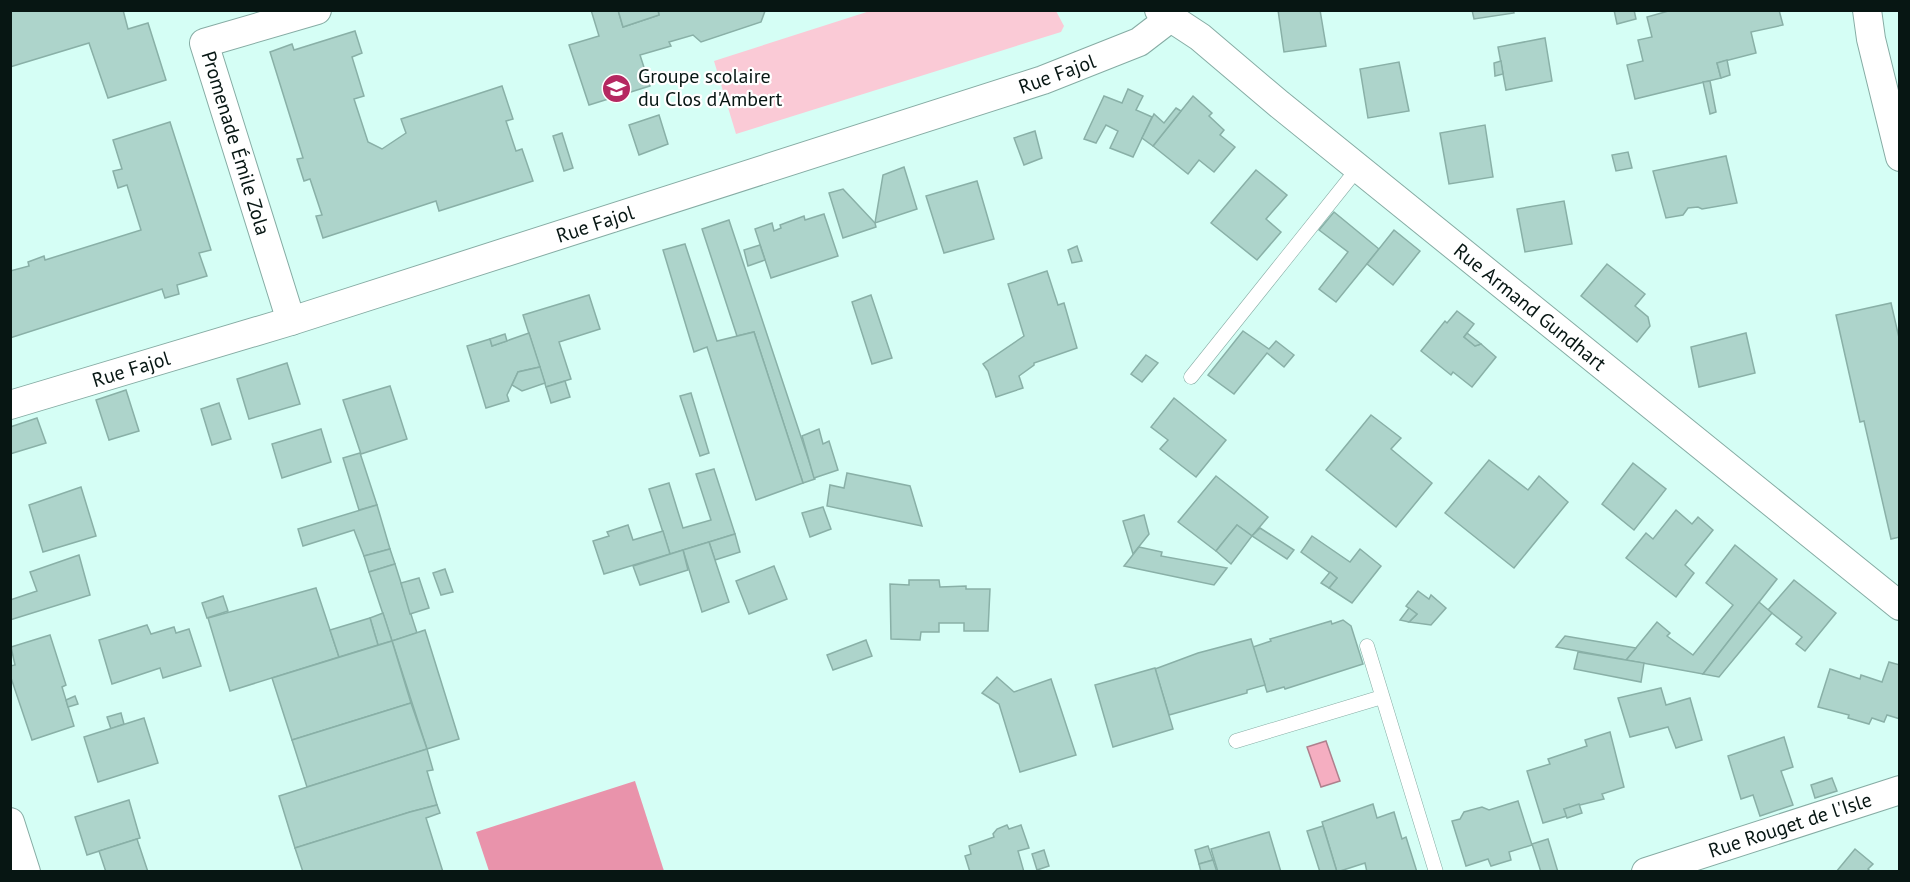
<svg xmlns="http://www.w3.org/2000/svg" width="1910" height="882" font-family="'PT Sans',sans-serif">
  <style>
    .green { fill: #facad6 }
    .forest { fill: #e993ab }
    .water { fill: #f5aec1; stroke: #ae808d; stroke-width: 1.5 }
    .building { fill: #add4cb; stroke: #89b0a7; stroke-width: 1.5 }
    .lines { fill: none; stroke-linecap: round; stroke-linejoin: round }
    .lane-casing { stroke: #86aca4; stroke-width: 15 }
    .street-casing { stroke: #86aca4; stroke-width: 30 }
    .lane { stroke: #fff; stroke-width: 14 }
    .street { stroke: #fff; stroke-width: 28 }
    .labels { text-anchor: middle; stroke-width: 4.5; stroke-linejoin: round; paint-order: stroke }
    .street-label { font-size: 20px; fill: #071613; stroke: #fff }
    .poi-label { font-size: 20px; fill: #071613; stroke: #fff; text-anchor: start }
  </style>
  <rect width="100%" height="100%" fill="#d5fef5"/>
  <!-- green -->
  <polygon class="green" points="873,10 1056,11 1064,26 1061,32 736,134 714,61"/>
  <!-- forest -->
  <polygon class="forest" points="635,781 664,871 489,871 476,832"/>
  <!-- water -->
  <polygon class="water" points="1326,741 1340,781 1321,787 1307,747"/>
  <!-- building -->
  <g class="building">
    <polygon points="10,10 123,10 128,29 148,23 166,80 108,98 89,43 10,67"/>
    <polygon points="591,10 618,10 623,27 659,15 658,10 769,10 765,11 761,22 701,42 693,35 669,42 671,46 640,55 650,86 589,105 569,45 599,36"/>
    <polygon points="618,10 658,10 659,15 623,27"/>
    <polygon points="1278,10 1320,10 1326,46 1284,52"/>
    <polygon points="1472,10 1513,10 1514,13 1474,19"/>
    <polygon points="1614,10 1634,10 1636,19 1617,24"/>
    <polygon points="1672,10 1779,10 1783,25 1751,32 1756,53 1717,63 1721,78 1635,99 1627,65 1643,61 1638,40 1652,37 1647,17"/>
    <polygon points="355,31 362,53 352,57 364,96 354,99 368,142 382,149 406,133 401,119 502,86 513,119 506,121 516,151 522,149 533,181 439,211 436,201 323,238 316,216 322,215 310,179 304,181 297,159 303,158 270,52 292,44 294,50"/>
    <polygon points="1545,38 1552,81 1506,90 1498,47"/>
    <polygon points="1727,60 1730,75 1721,78 1717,63"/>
    <polygon points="1501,61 1503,74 1495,76 1494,63"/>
    <polygon points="1399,62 1409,111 1368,118 1360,69"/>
    <polygon points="1710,81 1716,112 1710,114 1703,82"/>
    <polygon points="1128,89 1143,96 1136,110 1152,117 1133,157 1110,148 1118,131 1106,125 1096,143 1084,139 1104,96 1122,103"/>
    <polygon points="1193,96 1212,113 1209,116 1224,130 1220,135 1235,147 1214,172 1199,160 1188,174 1153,146"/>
    <polygon points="1176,108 1181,111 1153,146 1142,138 1154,114 1164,123"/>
    <polygon points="659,115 668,144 639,155 629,125"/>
    <polygon points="170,122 211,250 199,253 207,276 177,285 179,294 165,298 162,289 10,338 10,271 29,266 28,262 44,256 45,260 141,230 127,185 118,188 113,171 122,169 113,140"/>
    <polygon points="1485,125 1493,177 1449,184 1440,133"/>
    <polygon points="1035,131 1042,158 1024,165 1014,138"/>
    <polygon points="562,133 573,168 564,171 553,136"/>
    <polygon points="1628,152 1632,168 1616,171 1612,155"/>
    <polygon points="1726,156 1737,203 1702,209 1698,207 1688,208 1683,215 1666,218 1653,171"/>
    <polygon points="904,167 917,209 875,223 883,175"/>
    <polygon points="1256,170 1287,195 1266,219 1281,232 1257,260 1211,223"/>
    <polygon points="977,181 994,239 944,253 926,196"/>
    <polygon points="843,189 875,223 876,227 843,238 829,193"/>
    <polygon points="1564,201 1572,244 1525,252 1517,209"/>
    <polygon points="1334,212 1379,249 1336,302 1319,289 1348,252 1319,230"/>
    <polygon points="824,214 838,256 771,278 755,229 772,223 774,231 781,228 780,225 804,216 805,220"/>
    <polygon points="729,220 815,479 803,483 754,332 737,336 702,229"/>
    <polygon points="1394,230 1420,251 1393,285 1367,264"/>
    <polygon points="685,244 717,341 754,332 803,483 756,500 707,347 694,352 663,250"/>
    <polygon points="760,245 765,260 748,266 744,250"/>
    <polygon points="1077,246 1082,261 1072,263 1068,250"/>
    <polygon points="1607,264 1645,294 1635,306 1648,317 1650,326 1637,342 1581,296"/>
    <polygon points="1047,271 1058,305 1064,303 1077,348 1034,363 1034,365 1019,376 1023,388 996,397 988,371 983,364 1024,336 1008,284"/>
    <polygon points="589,295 600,329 559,342 571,379 546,387 523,315"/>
    <polygon points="871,295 892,358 872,364 852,302"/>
    <polygon points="1891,303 1900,342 1900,537 1891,539 1864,421 1860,422 1836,315"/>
    <polygon points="1457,311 1474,324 1464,337 1475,346 1481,344 1496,357 1472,387 1453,372 1451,375 1421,351 1445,321 1447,323"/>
    <polygon points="1243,331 1269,349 1276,341 1294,355 1284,367 1267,353 1234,394 1208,375"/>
    <polygon points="529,333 540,367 518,372 507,395 509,401 486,408 467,346 490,339 492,346"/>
    <polygon points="1467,333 1481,344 1475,346 1464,337"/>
    <polygon points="1746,333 1755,373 1699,387 1691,347"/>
    <polygon points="505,334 507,341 492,346 490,339"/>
    <polygon points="1146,355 1158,363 1142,382 1131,374"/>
    <polygon points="287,363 300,404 249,419 237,379"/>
    <polygon points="540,367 545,383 522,391 512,385 518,372"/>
    <polygon points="565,381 570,397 551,403 546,387"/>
    <polygon points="390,386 407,439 361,454 343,400"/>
    <polygon points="126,390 139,431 109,440 96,400"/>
    <polygon points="691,393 709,453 700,456 680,396"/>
    <polygon points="1174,398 1226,440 1196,477 1160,449 1168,440 1151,427"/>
    <polygon points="219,403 231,439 212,445 201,409"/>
    <polygon points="1371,415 1401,438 1391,449 1432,483 1396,527 1326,470"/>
    <polygon points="37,418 46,443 10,454 10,427"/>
    <polygon points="321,429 331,462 282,478 272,444"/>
    <polygon points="819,429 823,444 829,441 838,470 814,478 802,436"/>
    <polygon points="360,453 377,505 359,510 343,458"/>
    <polygon points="1489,460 1528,490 1539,476 1568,502 1514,568 1445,513"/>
    <polygon points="1633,463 1666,489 1634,530 1602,504"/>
    <polygon points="714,469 735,534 670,554 649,489 669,483 683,528 711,520 696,474"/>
    <polygon points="847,473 910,486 922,526 827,506 830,485 844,488"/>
    <polygon points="1216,476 1268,517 1252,536 1237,525 1216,551 1178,522"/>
    <polygon points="81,487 96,536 43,552 29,505"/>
    <polygon points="377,505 390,549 364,556 354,530 303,546 298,529"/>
    <polygon points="823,507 831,529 810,537 802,513"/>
    <polygon points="1676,510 1692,524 1698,517 1713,530 1685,565 1694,573 1676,597 1626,558 1646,533 1653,539"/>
    <polygon points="1144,515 1149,534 1133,554 1123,521"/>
    <polygon points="628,525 633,540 663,531 670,554 604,574 593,541 609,536 607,532"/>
    <polygon points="1237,525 1252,536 1231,564 1216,551"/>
    <polygon points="1260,528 1294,550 1287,559 1252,536"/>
    <polygon points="735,534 740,552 715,560 709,542"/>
    <polygon points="1312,536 1350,562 1360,549 1381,566 1352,603 1329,588 1337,578 1301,552"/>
    <polygon points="709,542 729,602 702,612 683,550"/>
    <polygon points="1735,545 1777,579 1703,674 1626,660 1657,622 1670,633 1667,636 1693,655 1733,605 1706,583"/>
    <polygon points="1139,547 1162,552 1161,556 1227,568 1214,585 1124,566"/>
    <polygon points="390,549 395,564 369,572 364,556"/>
    <polygon points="683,550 688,570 640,585 633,566"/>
    <polygon points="79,555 90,595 10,620 10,600 37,591 30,572"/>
    <polygon points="395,564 417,633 392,641 369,572"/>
    <polygon points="774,566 787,599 749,614 736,581"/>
    <polygon points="445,569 453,592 441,595 433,573"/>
    <polygon points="1330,572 1337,578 1329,588 1321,583"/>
    <polygon points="419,578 429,608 410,614 401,583"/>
    <polygon points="909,580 939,580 940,587 966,586 966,589 990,589 988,631 964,631 964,623 939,623 939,632 921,632 920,640 891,639 890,584 909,585"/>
    <polygon points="1794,580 1836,613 1805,651 1796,644 1802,637 1768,610"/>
    <polygon points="316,588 339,657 230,691 208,618"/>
    <polygon points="1418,591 1429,599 1431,595 1446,608 1431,625 1409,622 1417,614 1406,606"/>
    <polygon points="223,596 228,611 207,618 202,603"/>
    <polygon points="1759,602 1772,613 1719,677 1703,674"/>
    <polygon points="1409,608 1417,614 1409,622 1400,620"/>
    <polygon points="383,613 392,641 378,645 370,618"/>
    <polygon points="370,618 378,645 339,657 330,630"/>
    <polygon points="1343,620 1351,626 1363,664 1285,689 1284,687 1267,692 1253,647 1271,641 1270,639 1331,621 1332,624"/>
    <polygon points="147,625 151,634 174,627 176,633 189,629 201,666 163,678 160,668 112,684 99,640"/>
    <polygon points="425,630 459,739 427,749 392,641"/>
    <polygon points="50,635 66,685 62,687 74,726 32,740 10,675 10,666 15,665 11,647"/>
    <polygon points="1565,636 1636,648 1626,660 1556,647"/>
    <polygon points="1251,639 1265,685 1247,690 1247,693 1169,715 1155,669 1198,653"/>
    <polygon points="866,640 872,656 833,670 827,655"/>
    <polygon points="392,641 411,703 292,740 272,678"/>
    <polygon points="1578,652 1644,663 1641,682 1574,669"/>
    <polygon points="1889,662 1900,665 1900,719 1887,715 1884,722 1872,718 1869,724 1848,718 1849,715 1818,707 1830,669 1860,679 1861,675 1882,682"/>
    <polygon points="1155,668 1173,729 1113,747 1095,685"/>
    <polygon points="997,677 1014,692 1051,679 1076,755 1020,772 999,704 982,693"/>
    <polygon points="1661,688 1666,705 1690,698 1702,740 1676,748 1668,727 1630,737 1618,698"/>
    <polygon points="75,696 78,704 68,707 66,700"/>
    <polygon points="411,703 427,749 307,787 292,740"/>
    <polygon points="121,713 124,724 111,729 107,717"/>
    <polygon points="144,718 158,763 98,782 84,737"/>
    <polygon points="1610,732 1624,787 1602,794 1604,799 1564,809 1567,816 1543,823 1527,771 1550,764 1548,759 1587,746 1585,740"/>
    <polygon points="1784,737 1793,767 1781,771 1793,805 1760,816 1753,795 1741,799 1728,756"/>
    <polygon points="427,749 433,770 427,771 437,805 410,812 295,848 279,796"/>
    <polygon points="1832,778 1837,791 1815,798 1811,785"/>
    <polygon points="129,800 140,838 87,855 75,817"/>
    <polygon points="1518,801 1532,845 1509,852 1511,860 1491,866 1488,859 1466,866 1452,821 1460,819 1464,812 1482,807 1489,810"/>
    <polygon points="1373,804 1377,818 1394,812 1402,839 1406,837 1417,872 1367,872 1365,863 1337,872 1322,822"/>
    <polygon points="1579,804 1582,813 1567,818 1564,809"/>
    <polygon points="437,805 440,813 426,818 443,872 303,872 295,848 410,812"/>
    <polygon points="1007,825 1009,829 1021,825 1029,848 1018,851 1024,872 970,872 965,856 971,854 969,846 994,837 993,834 997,829"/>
    <polygon points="1323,826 1337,872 1320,872 1307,831"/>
    <polygon points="1269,832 1281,872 1218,872 1211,849"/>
    <polygon points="137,839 148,872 106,872 99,851"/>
    <polygon points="1548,839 1558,872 1541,872 1532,844"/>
    <polygon points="1208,846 1213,860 1199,864 1195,850"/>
    <polygon points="1855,849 1873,864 1868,869 1871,872 1836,872"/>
    <polygon points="1044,850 1049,866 1037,870 1032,854"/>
    <polygon points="1213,860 1217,872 1201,872 1199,864"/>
  </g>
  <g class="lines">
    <defs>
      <g id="lane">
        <polyline points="1191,377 1358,168"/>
        <polyline points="1367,646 1436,872"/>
        <polyline points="1236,741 1382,697"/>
      </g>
      <g id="street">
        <polyline points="1159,10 1200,37 1279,104 1900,606"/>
        <polyline points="1867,10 1871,39 1900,157"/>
        <polyline points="291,321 204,43 317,10"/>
        <polyline points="10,405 291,321 1043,80 1139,42 1169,19"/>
        <polyline points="10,822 26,872"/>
        <polyline points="1646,872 1900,790"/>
      </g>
    </defs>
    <!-- lane casing -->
    <use href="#lane" class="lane-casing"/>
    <!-- street casing -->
    <use href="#street" class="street-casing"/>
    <!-- lane -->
    <use href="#lane" class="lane"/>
    <!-- street -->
    <use href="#street" class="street"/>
  </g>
  <!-- icons -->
  <defs>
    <symbol id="school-disc" viewBox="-11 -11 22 22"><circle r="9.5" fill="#b52861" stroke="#fff"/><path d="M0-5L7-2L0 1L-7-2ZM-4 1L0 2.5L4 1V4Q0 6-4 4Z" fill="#fff"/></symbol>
  </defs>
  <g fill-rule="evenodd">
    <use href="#school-disc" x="600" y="72" width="33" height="33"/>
  </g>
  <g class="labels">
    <!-- street labels -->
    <g class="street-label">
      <text transform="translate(1057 74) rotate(-20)" y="7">Rue Fajol</text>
      <text transform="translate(236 143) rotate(73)" y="7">Promenade Émile Zola</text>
      <text transform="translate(595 224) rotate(-18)" y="7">Rue Fajol</text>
      <text transform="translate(1530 307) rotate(39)" y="7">Rue Armand Gundhart</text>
      <text transform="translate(131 369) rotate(-17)" y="7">Rue Fajol</text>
      <text transform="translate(1790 825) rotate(-18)" y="7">Rue Rouget de l'Isle</text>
    </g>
    <!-- poi labels -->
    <g class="poi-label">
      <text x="638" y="83">Groupe scolaire<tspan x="638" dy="23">du Clos d'Ambert</tspan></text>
    </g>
  </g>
  <!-- border -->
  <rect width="1910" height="882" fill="none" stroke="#071613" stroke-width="24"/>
</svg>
